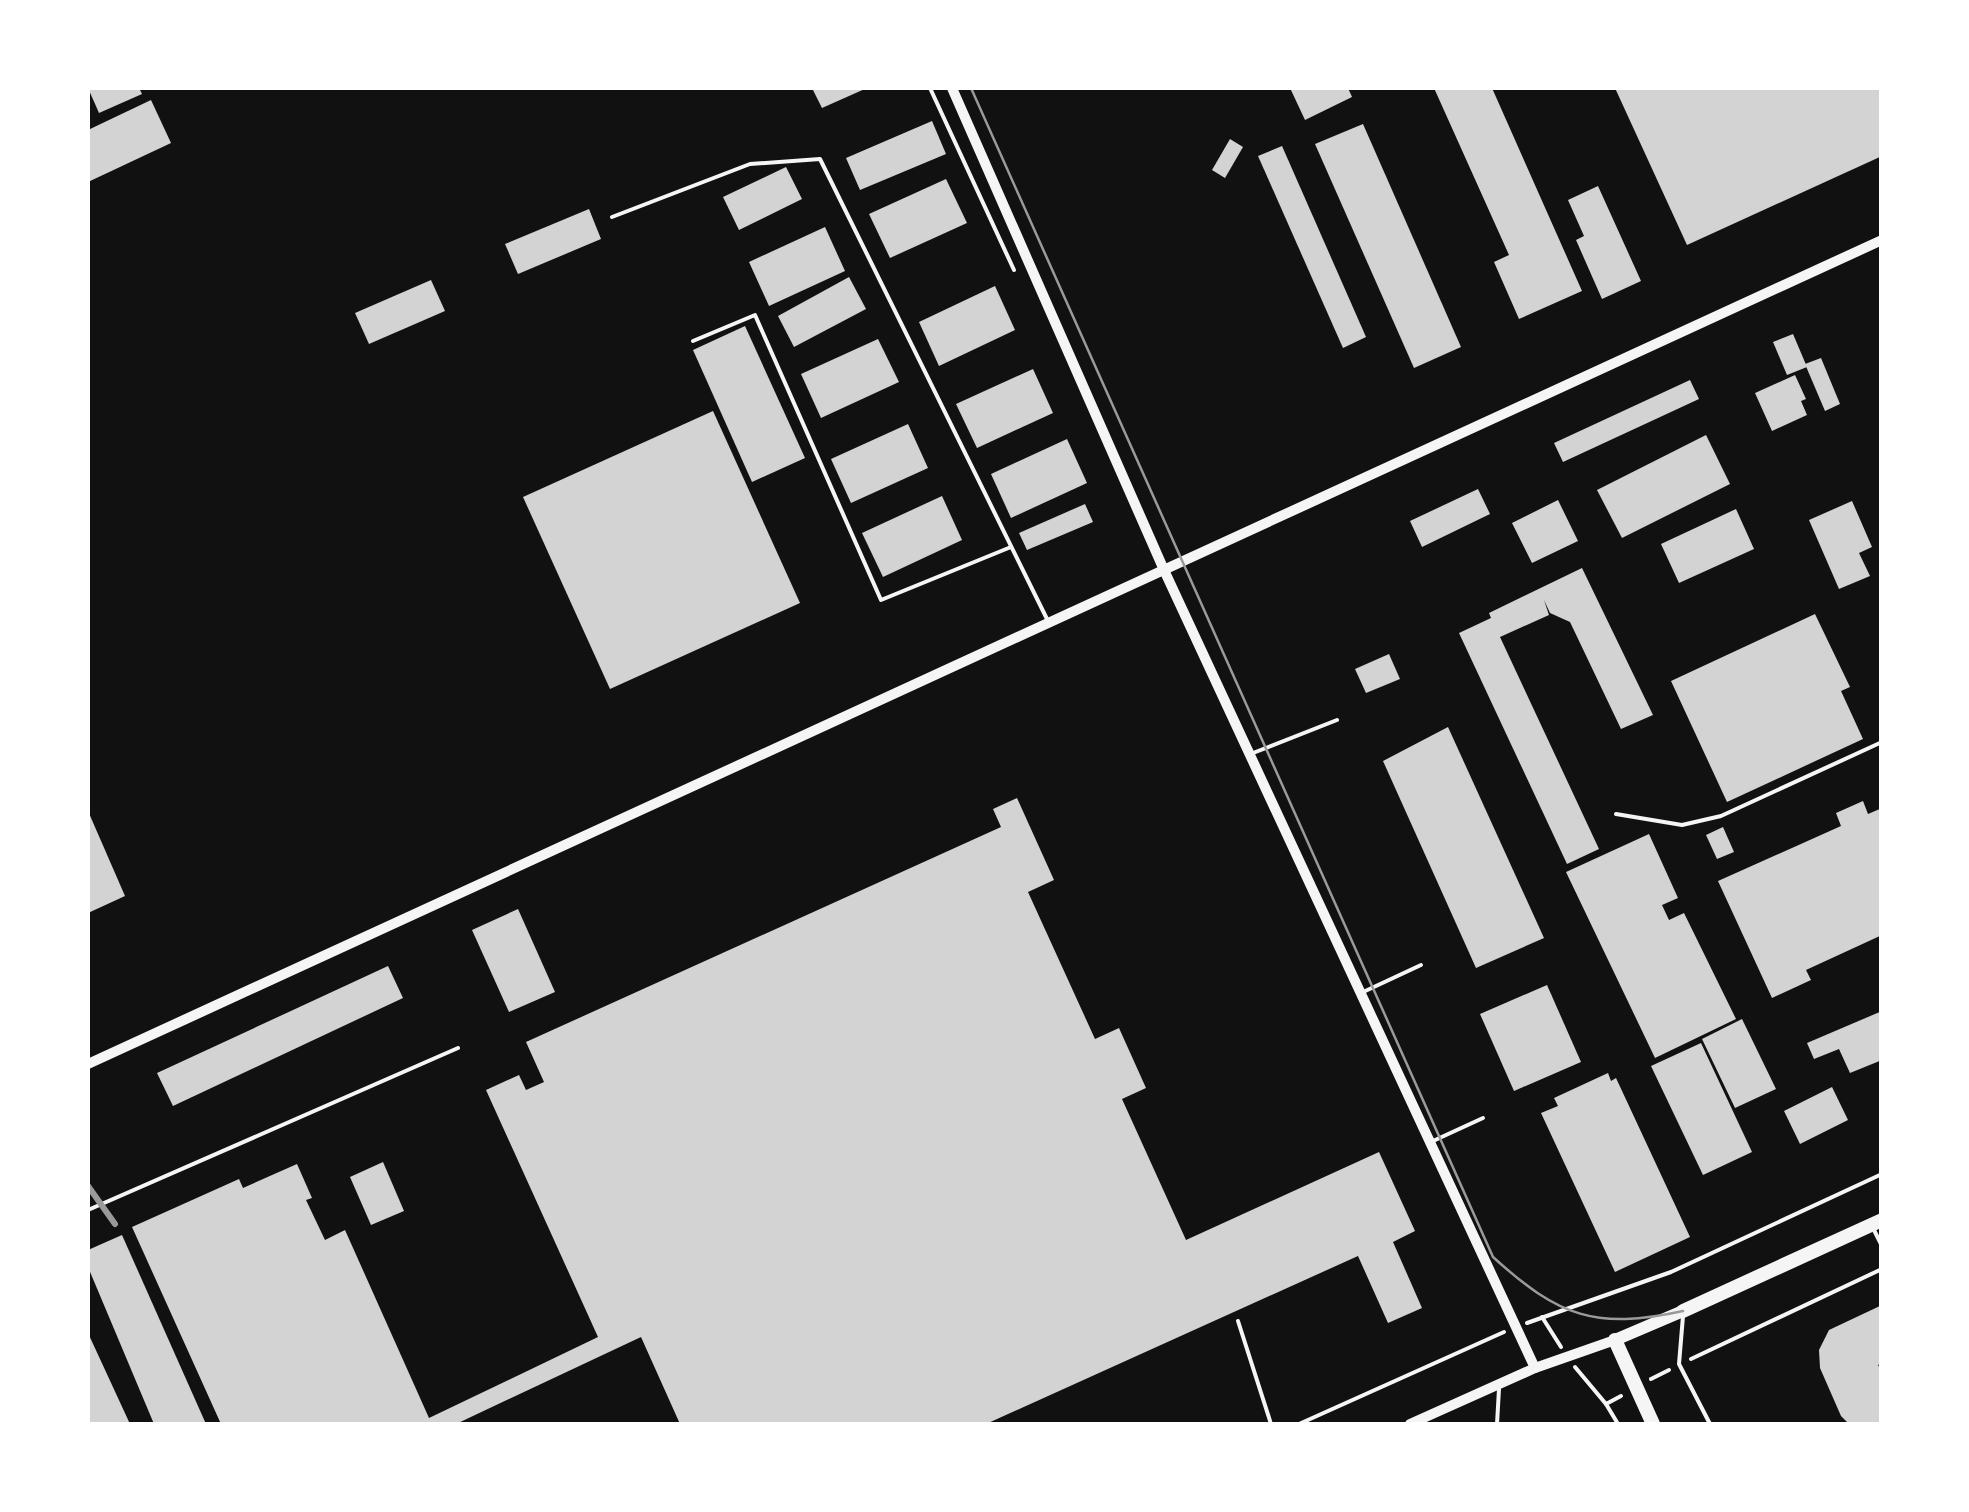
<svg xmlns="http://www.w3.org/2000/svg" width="1969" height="1512" font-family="Merriweather,serif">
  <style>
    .building { fill: #d3d3d3 }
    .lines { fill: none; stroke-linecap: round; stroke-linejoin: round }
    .path { stroke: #f5f5f5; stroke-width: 4 }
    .service { stroke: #f5f5f5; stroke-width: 4 }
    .tertiary { stroke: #f5f5f5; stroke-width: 10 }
    .secondary { stroke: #f5f5f5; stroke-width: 12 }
    .primary { stroke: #f5f5f5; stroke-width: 14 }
    .tram { stroke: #9a9a9a; stroke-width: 2.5 }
    .rail { stroke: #9a9a9a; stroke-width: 6 }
  </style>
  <rect width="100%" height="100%" fill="#111"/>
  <!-- building -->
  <g class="building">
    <polygon points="88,88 139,88 142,94 99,113"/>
    <polygon points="812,88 867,88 822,108"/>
    <polygon points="1290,88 1348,88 1352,97 1305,120"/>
    <polygon points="1434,88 1492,88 1582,291 1519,319 1494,262 1509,255"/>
    <polygon points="1615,88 1882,88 1882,156 1687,245"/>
    <polygon points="151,100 171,143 88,182 88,130"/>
    <polygon points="932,121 946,154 860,190 846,158"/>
    <polygon points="1363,124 1461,347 1414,368 1315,144"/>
    <polygon points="1230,139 1243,147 1225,178 1212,170"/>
    <polygon points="1282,146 1366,337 1343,348 1258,156"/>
    <polygon points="786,167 802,199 739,230 723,197"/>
    <polygon points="946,179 967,223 890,258 869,214"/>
    <polygon points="1598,186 1641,281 1602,299 1576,240 1584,236 1568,200"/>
    <polygon points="589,209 601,239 518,274 505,244"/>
    <polygon points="825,227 845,271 769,306 749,262"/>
    <polygon points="849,277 866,309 794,347 778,316"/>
    <polygon points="431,280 445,311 369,344 355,313"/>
    <polygon points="995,286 1015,330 939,366 919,322"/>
    <polygon points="745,326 805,458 752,482 693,350"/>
    <polygon points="1793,334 1807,367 1787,375 1773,342"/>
    <polygon points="878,339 899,382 821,418 801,374"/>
    <polygon points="1821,358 1840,404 1825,411 1805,364"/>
    <polygon points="1033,369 1053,413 977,448 956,404"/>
    <polygon points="1795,375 1806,399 1801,401 1807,415 1772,431 1755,393"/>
    <polygon points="1690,380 1699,399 1563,462 1554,443"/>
    <polygon points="713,411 800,603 610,689 523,497"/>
    <polygon points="908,424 928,468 851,503 831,459"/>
    <polygon points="1706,435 1730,484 1622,538 1597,490"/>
    <polygon points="1067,439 1087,483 1011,518 991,474"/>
    <polygon points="1478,489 1490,514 1422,547 1410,521"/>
    <polygon points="942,496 962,540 883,577 862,533"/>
    <polygon points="1558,500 1578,541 1532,563 1512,523"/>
    <polygon points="1852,501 1872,547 1859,553 1870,576 1839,589 1809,520"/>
    <polygon points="1085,504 1093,522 1027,550 1019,533"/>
    <polygon points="1736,509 1754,549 1679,583 1661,544"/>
    <polygon points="1582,568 1653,715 1621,729 1570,622 1550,613 1544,600 1549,615 1500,637 1599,849 1567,864 1459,633 1491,618 1489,613"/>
    <polygon points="1815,614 1850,687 1841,691 1863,739 1727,802 1671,681"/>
    <polygon points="1389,654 1400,679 1366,693 1355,669"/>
    <polygon points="1448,727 1544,938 1476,968 1383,761"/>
    <polygon points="1017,798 1054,880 1028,892 1095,1039 1119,1028 1146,1088 1122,1099 1186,1240 1379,1152 1415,1231 1393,1242 1422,1308 1388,1323 1358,1256 986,1424 680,1424 641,1337 456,1424 221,1424 132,1227 239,1179 243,1188 297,1164 312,1198 306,1200 325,1240 345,1230 429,1418 598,1337 486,1090 519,1075 526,1090 544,1082 526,1042 1001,827 993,809"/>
    <polygon points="1863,801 1868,814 1882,808 1882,935 1806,970 1811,980 1772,998 1718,881 1841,826 1836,813"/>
    <polygon points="88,811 125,896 88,913"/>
    <polygon points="1723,827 1734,852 1717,859 1706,835"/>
    <polygon points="1649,834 1678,898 1662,905 1669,920 1684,913 1736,1019 1655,1058 1566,872"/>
    <polygon points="518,909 555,992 509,1012 472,930"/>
    <polygon points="388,966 403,998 173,1106 157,1073"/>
    <polygon points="1547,985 1581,1062 1514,1091 1480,1014"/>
    <polygon points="1882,1011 1882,1060 1850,1073 1839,1049 1814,1059 1807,1043"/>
    <polygon points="1742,1019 1776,1089 1735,1108 1702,1039"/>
    <polygon points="1701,1043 1752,1152 1703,1175 1651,1066"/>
    <polygon points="1608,1073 1611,1081 1616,1078 1690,1237 1615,1272 1541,1113 1558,1106 1554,1098"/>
    <polygon points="1832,1087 1848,1120 1800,1144 1784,1111"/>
    <polygon points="383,1162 404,1211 371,1225 350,1177"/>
    <polygon points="122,1235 206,1424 154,1424 88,1267 88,1250"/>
    <polygon points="1882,1305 1882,1363 1878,1365 1882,1372 1882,1421 1872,1424 1849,1424 1841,1416 1820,1368 1819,1350 1829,1330"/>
    <polygon points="88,1333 130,1424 88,1424"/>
  </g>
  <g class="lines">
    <!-- path -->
    <g class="path">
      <polyline points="930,88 1014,270"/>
      <polyline points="1542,1317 1561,1347"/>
      <polyline points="1527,1323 1671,1272 1882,1174"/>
      <polyline points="1691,1359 1882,1269"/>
      <polyline points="1575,1367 1606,1404"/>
      <polyline points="1651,1379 1669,1370"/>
      <polyline points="1299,1424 1504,1332"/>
      <polyline points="1618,1424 1606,1404 1621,1396"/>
    </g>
    <!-- service -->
    <g class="service">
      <polyline points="612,217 750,164 820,159 1047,619"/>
      <polyline points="693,341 755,315 881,600 1011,547"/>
      <polyline points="1253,753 1337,720"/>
      <polyline points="1616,814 1682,825 1721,816 1882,742"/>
      <polyline points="1361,993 1421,965"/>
      <polyline points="1433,1141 1483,1118"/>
      <polyline points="88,1210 458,1048"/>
      <polyline points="1873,1228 1882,1246"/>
      <polyline points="1683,1316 1679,1364 1710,1424"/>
      <polyline points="1238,1321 1271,1424"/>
      <polyline points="1497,1424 1499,1389"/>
    </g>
    <!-- tertiary -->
    <g class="tertiary">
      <polyline points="952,88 1164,570 1535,1368"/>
      <polyline points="88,1064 1882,240"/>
      <polyline points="1410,1424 1535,1368 1615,1340"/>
    </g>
    <!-- secondary -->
    <polyline class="secondary" points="1615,1340 1683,1311"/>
    <!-- primary -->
    <g class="primary">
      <polyline points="1683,1311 1882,1220"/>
      <polyline points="1615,1340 1653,1424"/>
    </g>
    <!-- tram -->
    <path class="tram" d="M971,88L1493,1257C1559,1317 1596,1330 1683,1311"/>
    <!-- rail -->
    <polyline class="rail" points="88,1186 115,1224"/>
  </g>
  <!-- border -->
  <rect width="1969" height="1512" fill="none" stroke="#ffffff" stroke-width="180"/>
</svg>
